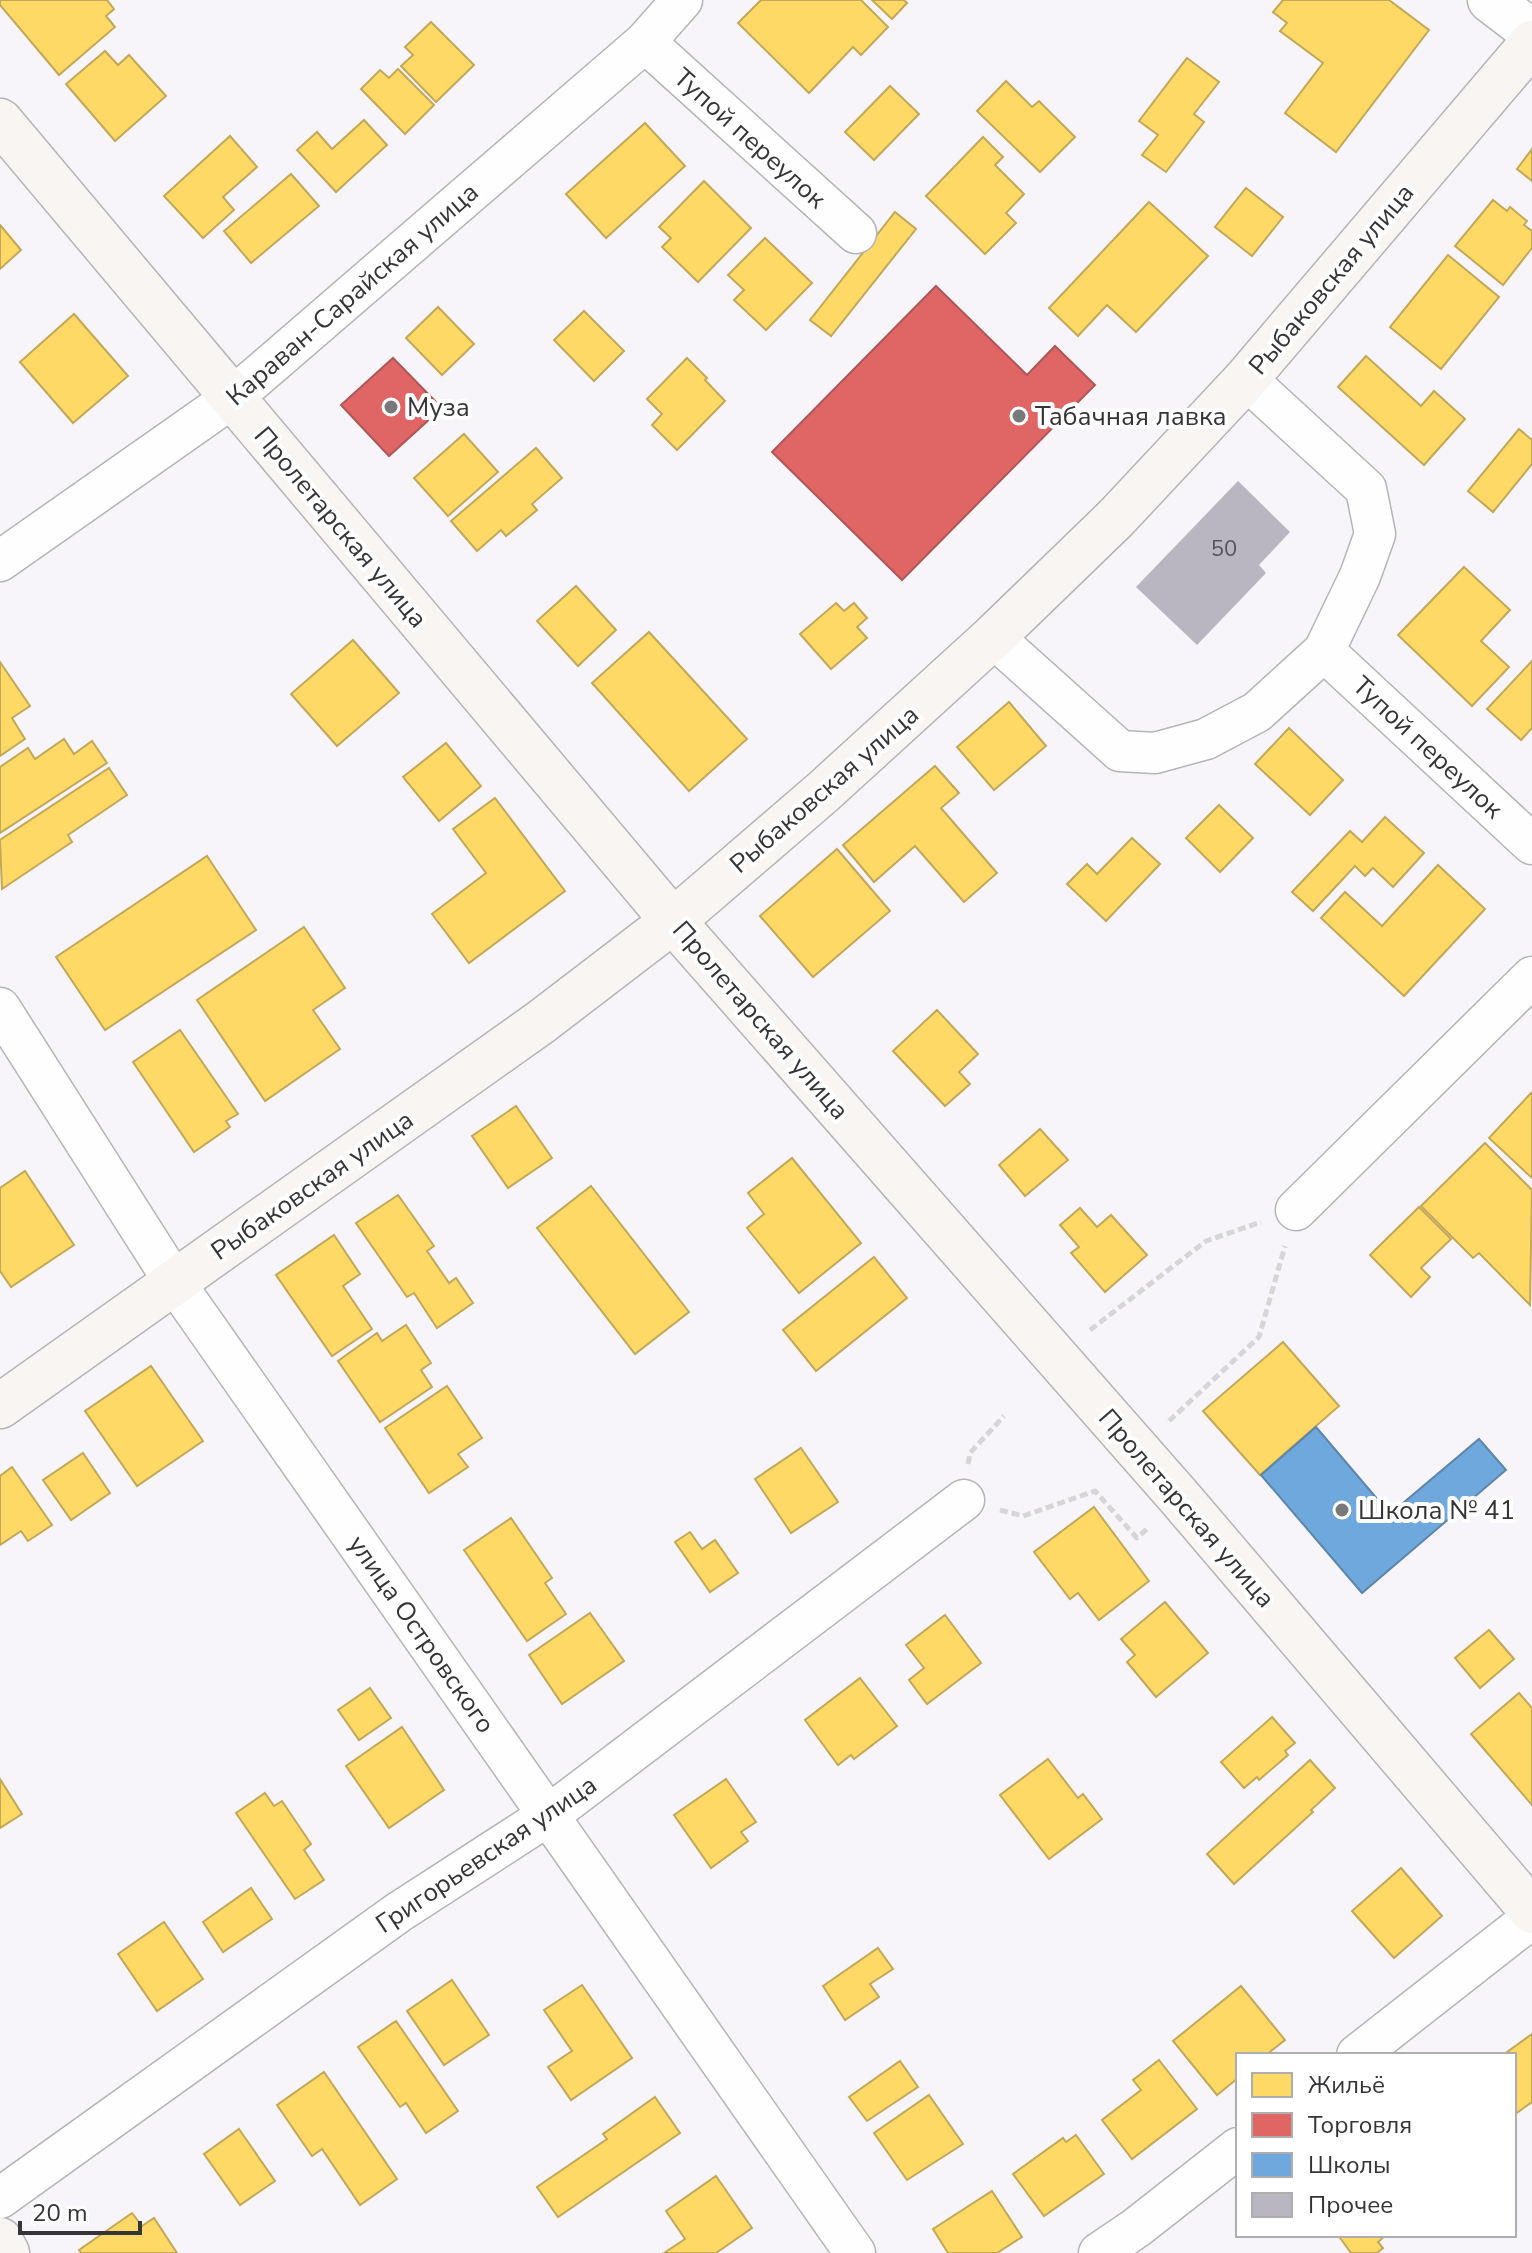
<svg xmlns="http://www.w3.org/2000/svg" width="1532" height="2253" font-family="'Nunito Sans',sans-serif">
  <style>
    .homes { fill: #ffd966; stroke: #c2a858; stroke-width: 2 }
    .shops { fill: #e06666; stroke: #ad5758; stroke-width: 2 }
    .schools { fill: #6fa8dc; stroke: #5e85aa; stroke-width: 2 }
    .building { fill: #b9b6c2 }
    .lines { fill: none; stroke-linecap: round; stroke-linejoin: round }
    .minor-casing { stroke: #b5b4b7; stroke-width: 43 }
    .tertiary-casing { stroke: #b5b4b7; stroke-width: 47 }
    .secondary-casing { stroke: #b5b4b7; stroke-width: 47 }
    .path { stroke: #d6d6d7; stroke-width: 5; stroke-dasharray: 8 4; stroke-linecap: butt }
    .minor { stroke: #fefefe; stroke-width: 40 }
    .tertiary { stroke: #fefefe; stroke-width: 44 }
    .secondary { stroke: #f8f5f3; stroke-width: 44 }
    .poi-dot { fill: #79787b; stroke: #fff; stroke-width: 3 }
    .labels { text-anchor: middle; stroke-width: 8; stroke-linejoin: round; paint-order: stroke }
    .number-label { font-size: 22px; fill: #56545a }
    .street-label { font-size: 26px; fill: #353437; stroke: #fff }
    .poi-label { font-size: 26px; fill: #353437; stroke: #fff; text-anchor: start }
  </style>
  <rect width="100%" height="100%" fill="#f7f5fa"/>
  <!-- homes -->
  <g class="homes">
    <polygon points="0,0 107,0 114,9 106,16 115,27 59,75 0,5"/>
    <polygon points="761,0 861,0 888,27 861,55 853,47 809,93 738,23"/>
    <polygon points="872,0 904,0 907,3 892,19"/>
    <polygon points="1283,0 1389,0 1429,30 1336,152 1285,113 1323,63 1280,31 1287,23 1273,12"/>
    <polygon points="431,22 474,65 436,102 401,66 413,55 405,47"/>
    <polygon points="105,51 118,65 129,55 166,96 115,141 66,84"/>
    <polygon points="1187,58 1219,82 1194,114 1204,122 1166,172 1142,155 1158,135 1139,121"/>
    <polygon points="398,69 434,105 405,134 361,89 380,70 389,78"/>
    <polygon points="1006,81 1032,107 1039,101 1075,137 1040,172 977,111"/>
    <polygon points="890,86 919,114 874,160 845,132"/>
    <polygon points="364,120 387,145 336,192 297,150 317,132 332,149"/>
    <polygon points="645,123 685,166 606,238 566,194"/>
    <polygon points="230,136 257,167 223,197 234,210 203,238 164,196"/>
    <polygon points="983,137 1003,157 995,165 1024,194 1006,213 1016,223 985,254 926,196"/>
    <polygon points="1532,149 1532,181 1517,169"/>
    <polygon points="291,174 319,206 251,263 224,231"/>
    <polygon points="704,181 751,228 698,282 662,247 671,238 659,227"/>
    <polygon points="1246,188 1283,217 1252,256 1215,227"/>
    <polygon points="1493,200 1507,211 1510,207 1527,221 1524,225 1532,231 1532,248 1503,285 1455,246"/>
    <polygon points="1149,202 1208,256 1136,332 1107,305 1078,336 1049,308"/>
    <polygon points="895,212 916,229 831,336 810,320"/>
    <polygon points="0,225 21,250 0,269"/>
    <polygon points="765,238 812,283 766,330 734,300 744,290 728,275"/>
    <polygon points="1448,255 1499,297 1441,369 1390,327"/>
    <polygon points="438,307 474,344 442,375 406,338"/>
    <polygon points="584,311 624,351 594,381 554,340"/>
    <polygon points="74,314 128,376 73,423 20,362"/>
    <polygon points="1366,356 1421,406 1434,391 1465,419 1424,465 1338,387"/>
    <polygon points="687,358 707,378 705,380 725,401 677,450 652,425 662,414 647,399"/>
    <polygon points="1519,429 1532,440 1532,464 1493,512 1468,491"/>
    <polygon points="464,434 498,472 448,516 414,478"/>
    <polygon points="536,448 562,478 532,504 537,510 506,536 501,530 477,551 451,521"/>
    <polygon points="1464,567 1510,610 1481,641 1509,667 1472,706 1398,635"/>
    <polygon points="576,586 616,630 578,666 537,621"/>
    <polygon points="836,603 844,611 854,603 867,618 857,627 867,638 831,669 800,634"/>
    <polygon points="649,632 747,739 689,791 592,683"/>
    <polygon points="353,640 399,693 337,746 291,694"/>
    <polygon points="1532,661 1532,728 1521,740 1487,709"/>
    <polygon points="0,662 30,706 12,718 25,739 0,756"/>
    <polygon points="1009,702 1046,746 994,790 957,747"/>
    <polygon points="1289,728 1343,780 1310,815 1255,764"/>
    <polygon points="64,739 74,754 92,741 107,763 0,833 0,767 28,748 35,759"/>
    <polygon points="446,743 481,786 439,821 403,777"/>
    <polygon points="935,766 959,793 941,808 997,873 964,902 915,846 874,882 843,845"/>
    <polygon points="109,768 127,795 68,835 72,842 2,889 0,840"/>
    <polygon points="495,798 565,891 469,963 432,914 486,873 453,829"/>
    <polygon points="1219,805 1253,838 1220,872 1186,838"/>
    <polygon points="1385,817 1424,853 1393,887 1373,868 1365,876 1355,866 1313,911 1292,892 1350,831 1362,842"/>
    <polygon points="1132,838 1160,864 1106,921 1067,884 1087,864 1097,874"/>
    <polygon points="837,849 890,911 813,977 760,916"/>
    <polygon points="207,856 256,930 105,1030 56,957"/>
    <polygon points="1438,865 1485,909 1404,996 1321,918 1345,892 1382,926"/>
    <polygon points="304,927 345,988 313,1010 340,1049 265,1101 197,1000"/>
    <polygon points="937,1010 978,1054 959,1072 970,1084 945,1106 893,1051"/>
    <polygon points="180,1030 238,1114 226,1121 230,1127 194,1152 133,1062"/>
    <polygon points="1532,1092 1532,1178 1489,1138"/>
    <polygon points="516,1106 552,1158 508,1188 472,1136"/>
    <polygon points="1040,1129 1068,1160 1025,1196 999,1165"/>
    <polygon points="1485,1143 1532,1190 1530,1305 1479,1253 1473,1258 1421,1206"/>
    <polygon points="792,1158 861,1243 799,1293 747,1228 764,1214 748,1193"/>
    <polygon points="25,1171 74,1245 11,1287 0,1271 0,1188"/>
    <polygon points="591,1186 689,1312 635,1354 537,1228"/>
    <polygon points="398,1195 434,1246 427,1251 449,1283 456,1278 473,1303 437,1328 414,1293 407,1297 356,1223"/>
    <polygon points="1419,1207 1451,1239 1421,1268 1430,1277 1411,1297 1370,1255"/>
    <polygon points="1080,1208 1097,1227 1111,1215 1147,1255 1105,1292 1071,1253 1079,1247 1060,1225"/>
    <polygon points="334,1235 360,1274 343,1286 372,1329 332,1356 276,1275"/>
    <polygon points="874,1257 907,1298 816,1371 783,1330"/>
    <polygon points="406,1325 431,1363 421,1370 432,1387 380,1422 338,1361 377,1333 382,1341"/>
    <polygon points="1283,1342 1339,1406 1260,1475 1203,1411"/>
    <polygon points="151,1366 203,1441 137,1486 85,1411"/>
    <polygon points="447,1386 482,1438 458,1454 468,1467 429,1493 385,1428"/>
    <polygon points="801,1448 838,1502 791,1533 755,1479"/>
    <polygon points="83,1453 110,1493 71,1520 43,1480"/>
    <polygon points="12,1467 52,1525 28,1541 21,1531 0,1545 0,1476"/>
    <polygon points="1094,1507 1149,1581 1099,1620 1078,1593 1070,1599 1034,1552"/>
    <polygon points="511,1518 552,1578 545,1583 566,1614 527,1641 464,1550"/>
    <polygon points="690,1532 702,1549 715,1540 738,1573 710,1592 675,1542"/>
    <polygon points="1165,1602 1208,1653 1156,1697 1127,1662 1135,1655 1121,1639"/>
    <polygon points="590,1613 624,1661 562,1704 529,1655"/>
    <polygon points="945,1615 981,1663 927,1704 909,1680 924,1668 906,1645"/>
    <polygon points="1489,1630 1514,1659 1480,1688 1455,1658"/>
    <polygon points="860,1678 897,1726 854,1759 851,1755 838,1765 805,1720"/>
    <polygon points="370,1688 391,1718 359,1740 338,1710"/>
    <polygon points="1519,1693 1532,1708 1532,1805 1471,1734"/>
    <polygon points="1272,1717 1295,1743 1285,1751 1288,1755 1259,1780 1257,1777 1244,1788 1221,1762"/>
    <polygon points="402,1727 444,1790 389,1828 346,1766"/>
    <polygon points="1048,1759 1078,1798 1083,1794 1102,1819 1049,1859 1000,1795"/>
    <polygon points="1310,1760 1335,1788 1311,1810 1313,1812 1234,1884 1207,1854"/>
    <polygon points="0,1779 22,1814 0,1828"/>
    <polygon points="726,1779 756,1822 741,1832 748,1841 711,1868 674,1815"/>
    <polygon points="265,1793 274,1806 282,1801 311,1844 304,1850 324,1880 295,1899 236,1813"/>
    <polygon points="1401,1868 1442,1916 1394,1958 1352,1911"/>
    <polygon points="251,1888 272,1919 223,1952 203,1922"/>
    <polygon points="164,1922 203,1979 157,2011 118,1954"/>
    <polygon points="878,1948 893,1969 870,1984 879,1997 845,2020 823,1986"/>
    <polygon points="452,1980 489,2035 444,2065 407,2011"/>
    <polygon points="582,1985 632,2058 571,2100 548,2067 572,2051 544,2010"/>
    <polygon points="1241,1986 1285,2040 1266,2055 1238,2055 1238,2078 1217,2095 1173,2041"/>
    <polygon points="396,2021 458,2111 426,2133 406,2103 400,2107 358,2047"/>
    <polygon points="1532,2034 1532,2102 1514,2115 1514,2055 1503,2055"/>
    <polygon points="1159,2060 1197,2109 1132,2159 1102,2120 1141,2090 1133,2080"/>
    <polygon points="900,2061 918,2087 867,2121 849,2097"/>
    <polygon points="324,2072 397,2179 360,2205 322,2149 312,2156 277,2105"/>
    <polygon points="929,2095 963,2144 907,2180 874,2133"/>
    <polygon points="655,2097 680,2133 558,2217 537,2187 607,2139 603,2134"/>
    <polygon points="239,2129 275,2181 240,2205 204,2154"/>
    <polygon points="1076,2135 1104,2174 1044,2216 1013,2174 1063,2138 1066,2142"/>
    <polygon points="716,2176 752,2228 716,2253 664,2253 685,2239 666,2211"/>
    <polygon points="992,2191 1022,2237 997,2253 948,2253 933,2229"/>
    <polygon points="132,2213 142,2226 154,2218 177,2253 81,2253 79,2250"/>
    <polygon points="1338,2235 1386,2235 1378,2242 1383,2248 1377,2253 1351,2253"/>
  </g>
  <!-- shops -->
  <g class="shops">
    <polygon points="936,286 1027,375 1055,346 1095,385 902,580 772,452"/>
    <polygon points="393,358 442,408 389,456 341,405"/>
  </g>
  <!-- schools -->
  <polygon class="schools" points="1316,1427 1390,1514 1479,1439 1506,1470 1362,1593 1261,1475"/>
  <!-- building -->
  <polygon class="building" points="1238,481 1290,532 1259,565 1266,573 1197,645 1136,587"/>
  <g class="lines">
    <defs>
      <g id="minor">
        <polyline points="645,42 856,233"/>
        <polyline points="1246,379 1366,489 1375,534 1360,576 1324,651 1532,844"/>
        <polyline points="0,561 232,398 645,42 682,0"/>
        <polyline points="993,637 1120,751 1155,753 1206,739 1257,712 1324,651"/>
        <polyline points="0,1008 175,1283 855,2253"/>
        <polyline points="1296,1210 1532,977"/>
        <polyline points="1357,2055 1532,1918"/>
        <polyline points="0,2198 399,1912 549,1815 964,1500"/>
        <polyline points="1099,2253 1136,2228 1238,2148"/>
      </g>
      <polyline id="tertiary" points="1490,0 1532,32"/>
      <g id="secondary">
        <polyline points="0,121 673,921 1180,1498 1532,1911"/>
        <polyline points="0,1406 541,1022 673,921 823,792 993,637 1116,518 1246,379 1532,43"/>
        <polyline points="0,2240 7,2253"/>
      </g>
    </defs>
    <!-- minor casing -->
    <use href="#minor" class="minor-casing"/>
    <!-- tertiary casing -->
    <use href="#tertiary" class="tertiary-casing"/>
    <!-- secondary casing -->
    <use href="#secondary" class="secondary-casing"/>
    <!-- path -->
    <g class="path">
      <polyline points="1090,1330 1206,1241 1261,1222"/>
      <polyline points="1169,1421 1259,1337 1285,1246"/>
      <polyline points="968,1464 970,1453 1004,1416"/>
      <polyline points="1000,1510 1023,1516 1095,1491 1137,1538 1149,1527"/>
    </g>
    <!-- minor -->
    <use href="#minor" class="minor"/>
    <!-- tertiary -->
    <use href="#tertiary" class="tertiary"/>
    <!-- secondary -->
    <use href="#secondary" class="secondary"/>
  </g>
  <!-- markers -->
  <g class="poi-dot">
    <circle cx="391" cy="407" r="8"/>
    <circle cx="1019" cy="416" r="8"/>
    <circle cx="1342" cy="1510" r="8"/>
  </g>
  <g class="labels">
    <!-- number labels -->
    <g class="number-label">
      <text x="1224" y="556">50</text>
    </g>
    <!-- street labels -->
    <g class="street-label">
      <text transform="translate(750 138) rotate(42)" y="9">Тупой переулок</text>
      <text transform="translate(1331 279) rotate(-50)" y="9">Рыбаковская улица</text>
      <text transform="translate(352 294) rotate(-41)" y="9">Караван-Сарайская улица</text>
      <text transform="translate(341 527) rotate(50)" y="9">Пролетарская улица</text>
      <text transform="translate(1428 747) rotate(43)" y="9">Тупой переулок</text>
      <text transform="translate(824 789) rotate(-41)" y="9">Рыбаковская улица</text>
      <text transform="translate(761 1020) rotate(49)" y="9">Пролетарская улица</text>
      <text transform="translate(312 1185) rotate(-35)" y="9">Рыбаковская улица</text>
      <text transform="translate(1187 1508) rotate(49)" y="9">Пролетарская улица</text>
      <text transform="translate(422 1634) rotate(55)" y="9">улица Островского</text>
      <text transform="translate(486 1854) rotate(-34)" y="9">Григорьевская улица</text>
    </g>
    <!-- poi labels -->
    <g class="poi-label">
      <text x="407" y="416">Муза</text>
      <text x="1035" y="425">Табачная лавка</text>
      <text x="1358" y="1519">Школа № 41</text>
    </g>
  </g>
  <!-- legend -->
  <rect x="1236" y="2053" width="280" height="184" fill="#ffffff" stroke="#aeaeaf" stroke-width="2"/>
  <rect x="1252" y="2073" width="40" height="24" fill="#ffd966" stroke="#aeaeaf" stroke-width="2"/>
  <text x="1308" y="2093" font-size="24" fill="#353437">Жильё</text>
  <rect x="1252" y="2113" width="40" height="24" fill="#e06666" stroke="#aeaeaf" stroke-width="2"/>
  <text x="1308" y="2133" font-size="24" fill="#353437">Торговля</text>
  <rect x="1252" y="2153" width="40" height="24" fill="#6fa8dc" stroke="#aeaeaf" stroke-width="2"/>
  <text x="1308" y="2173" font-size="24" fill="#353437">Школы</text>
  <rect x="1252" y="2193" width="40" height="24" fill="#b9b6c2" stroke="#aeaeaf" stroke-width="2"/>
  <text x="1308" y="2213" font-size="24" fill="#353437">Прочее</text>
  <!-- scale -->
  <path d="M20 2221v12h120v-12" fill="none" stroke="#353437" stroke-width="4"/>
  <text x="32" y="2221" font-size="24" fill="#353437" stroke="#ffffff" stroke-width="6" paint-order="stroke">20 m</text>
</svg>
